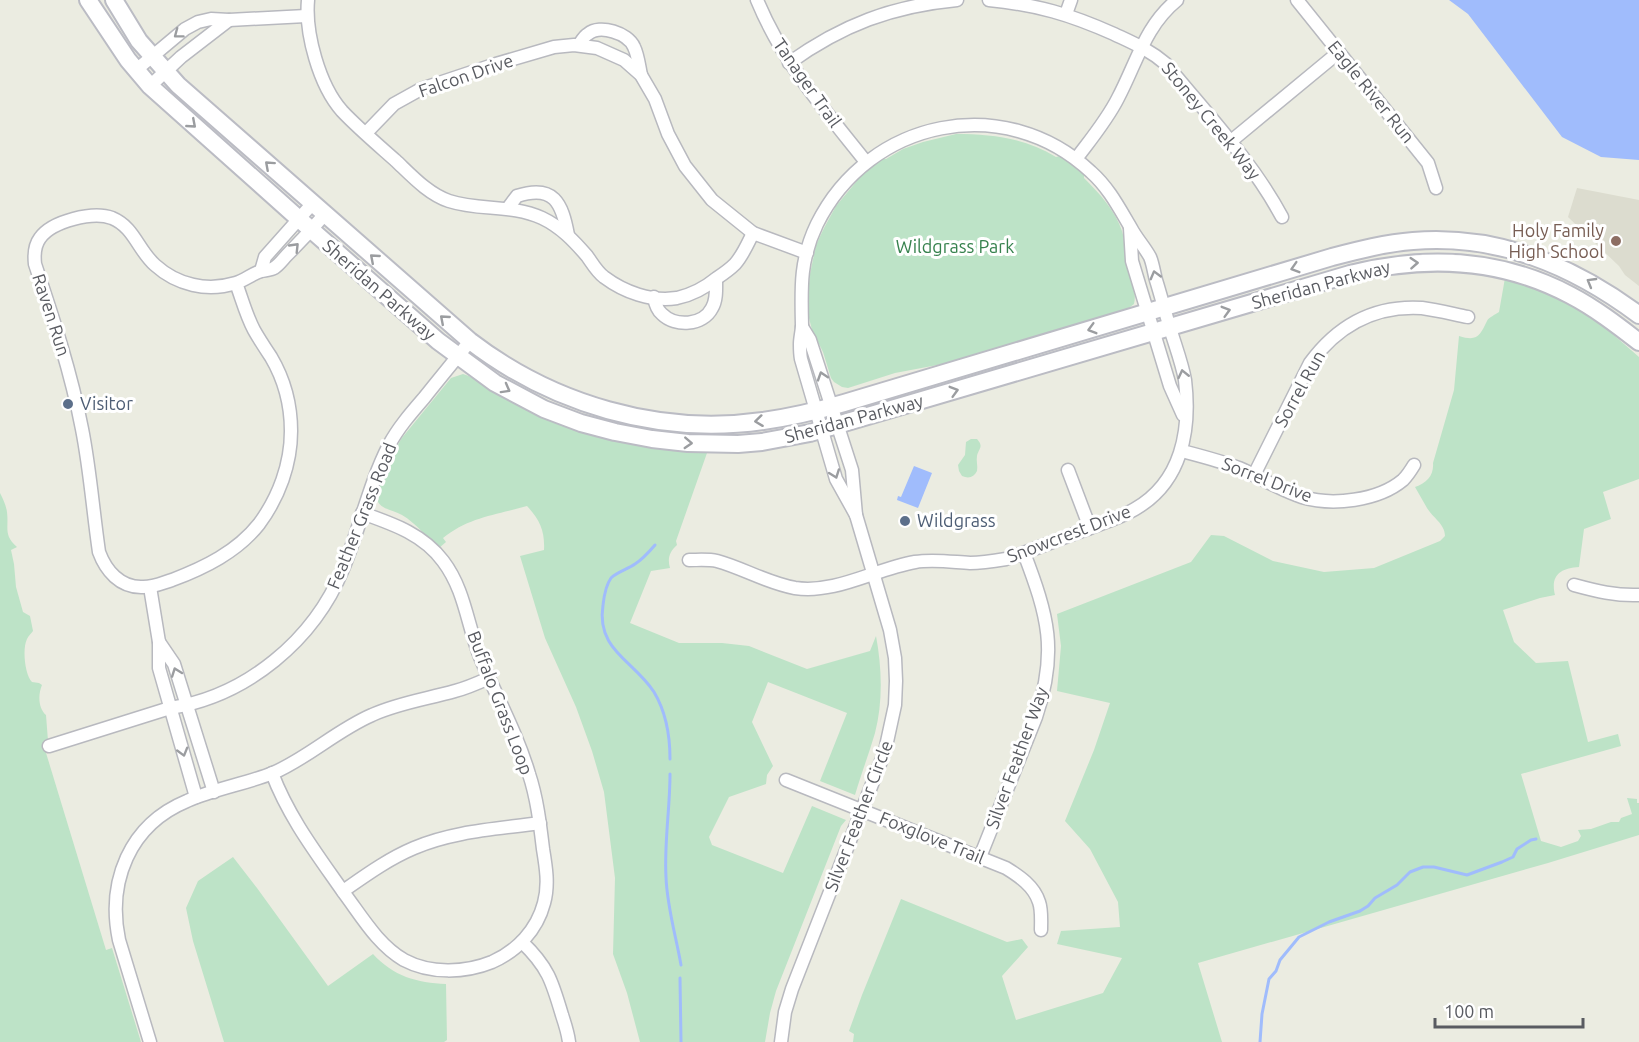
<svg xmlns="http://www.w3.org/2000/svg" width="1639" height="1042" font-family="Ubuntu,sans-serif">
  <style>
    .education { fill: #dcdccf }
    .green { fill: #bde3c7 }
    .water { fill: #a0bcfc }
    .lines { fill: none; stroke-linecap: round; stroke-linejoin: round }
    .stream { stroke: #a0bcfc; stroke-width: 3 }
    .minor-casing { stroke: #b8b9bf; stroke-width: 15 }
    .secondary-casing { stroke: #bbbcc4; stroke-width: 20 }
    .minor { stroke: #fff; stroke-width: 12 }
    .secondary { stroke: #fff; stroke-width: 16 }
    .oneway { stroke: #9b9da0 }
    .education-dot { fill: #8d6e63; stroke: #fff; stroke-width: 2 }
    .service-dot { fill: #5c6f8a; stroke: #fff; stroke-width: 2 }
    .labels { text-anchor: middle; stroke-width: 6; stroke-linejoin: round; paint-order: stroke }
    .street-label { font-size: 18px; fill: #595b61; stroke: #fff }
    .education-label { font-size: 18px; fill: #785e54; stroke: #fff; text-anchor: end }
    .park-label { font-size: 18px; fill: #37824e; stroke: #fff }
    .service-label { font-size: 18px; fill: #4e5e75; stroke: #fff; text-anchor: start }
  </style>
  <rect width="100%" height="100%" fill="#ebece1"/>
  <!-- education -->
  <polygon class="education" points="1577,188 1639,200 1639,286 1625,275 1619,266 1568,217"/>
  <!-- green -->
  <g class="green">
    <path d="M956,134C992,134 1025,138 1056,157L1060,156L1084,173V178C1099,193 1115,210 1122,231C1126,243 1125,256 1128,268C1131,280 1137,292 1134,304L1126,310L948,363L895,373L848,388L842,387L834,382L831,378L823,352L812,330L808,314V295L810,274L816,245L824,228L836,206L856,182L858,177L879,159H886L903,149L923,142Z"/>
    <path d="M1505,278L1548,293L1568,302L1604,324L1616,337L1639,357V479L1603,492L1611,519L1584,529L1579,567C1561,568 1550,575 1555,595L1540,598L1503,610L1514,642L1536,663L1568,661L1588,742L1618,734L1621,746L1521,774L1541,841L1561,847L1578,841L1581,836L1578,830L1591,829L1611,822H1619L1621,818L1632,814L1627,798L1637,799V803H1639V835L1548,863L1198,963L1222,1042H853L854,1034L849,1031L862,995L901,899L1007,942L1022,939L1028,947L1002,976L1016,1020L1103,993L1122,958L1057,944L1061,931L1120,927L1118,902L1090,849L1065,821L1094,750L1110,703L1057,691L1061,646L1057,614L1191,562L1211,535L1224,536L1273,561L1324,572L1374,568L1440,541L1445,536C1445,524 1433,518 1427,508C1423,501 1419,494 1415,487C1427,483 1434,475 1433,463L1454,390L1459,336C1478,342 1480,335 1487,321C1489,317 1495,315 1499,312Z"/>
    <path d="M463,374C475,377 485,387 495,393C508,401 522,407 536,414C591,439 648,448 707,453L676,541L677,545C670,551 667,558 670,568L651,571L630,623L679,643H722L749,646L807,669L870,651L876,636C882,668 883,702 875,733C869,754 861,774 855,795L820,781L847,713L768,682L752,722L773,766L767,775L766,784L729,797L709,837L712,845L783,873L812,806L846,820L841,826L776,991L770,1013L765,1042H640L627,993L613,954L615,878L604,792L592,751L576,707L545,638L520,556L544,550C545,531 540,520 527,506C496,515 469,517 443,538L446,542L439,548C427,538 416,523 402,515C392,509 379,510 376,497L385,470L401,439L451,378Z"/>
    <path d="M971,439H977C984,447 979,448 977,456C976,461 978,466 977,471C974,477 969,479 962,476L959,471L958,465L965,455L966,442Z"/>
    <path d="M0,493C3,499 6,505 7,512C9,528 3,535 17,547L11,550L14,564L16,587L23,612L30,616L33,631C31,634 28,636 27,639C22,649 25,675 32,682L39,683L42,685C38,694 38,708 46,715L48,741L43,743L106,950L112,948L141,1042H0Z"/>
    <path d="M233,857L257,888L328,986L373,954C393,976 417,983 446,984L447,1040L444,1042H224L193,941L186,908L198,881Z"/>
  </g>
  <!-- water -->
  <g class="water">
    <polygon points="1449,0 1639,0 1639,160 1601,157 1562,137 1468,14"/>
    <polygon points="914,466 932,473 918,508 897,500 898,496 901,497"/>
  </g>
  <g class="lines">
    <!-- stream -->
    <g class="stream">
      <path d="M655,545C649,552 643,559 635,564C628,569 617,572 611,578C606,585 604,596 603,605C596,650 633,660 654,692C666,712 670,736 670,759"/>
      <path d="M670,774C670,809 664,843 666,877C667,907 676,936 681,965"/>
      <polyline points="680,978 681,1042"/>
      <polyline points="1260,1042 1262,1014 1269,979 1276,971 1280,960 1299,937 1329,922 1360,911 1368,906 1375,898 1397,885 1410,872 1423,867 1434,867 1467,875 1502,862 1513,857 1517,849 1531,840 1536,839"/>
    </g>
    <defs>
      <g id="minor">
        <path d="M308,0C305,33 319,85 342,111C358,128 377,144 395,160C411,175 428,194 449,201C480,211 511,204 542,218C561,227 574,241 587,256C592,263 597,272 604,277C624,292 651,302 677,298C691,295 706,287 717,278C723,274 730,269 735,264C743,255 748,243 753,233"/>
        <path d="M757,0C783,63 824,109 866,162"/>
        <path d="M989,0C1038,5 1069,14 1114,34C1133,43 1150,50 1166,64C1206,113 1252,161 1282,217"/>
        <polyline points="1297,0 1428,163 1436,188"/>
        <polyline points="1066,14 1071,0"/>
        <path d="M579,45C581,42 584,36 588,34C600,24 628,33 634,47C638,55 639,66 641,75"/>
        <path d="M789,63C842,25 892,6 957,0"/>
        <polyline points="136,70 185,29 198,22 211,19 229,20 306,16"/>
        <polyline points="150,86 181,57 229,20"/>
        <polyline points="366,133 394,104 421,89 496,64 554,47 574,45 597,48 624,60 641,75 655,99 668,134 685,166 712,200 753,233 807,253"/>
        <polyline points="1230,142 1339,52"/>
        <path d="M1076,159C1091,139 1107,120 1118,98C1137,62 1145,26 1177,0"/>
        <path d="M508,208L517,196C554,184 562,203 568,235"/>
        <polyline points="1130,228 1132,261 1170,386 1183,415"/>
        <polyline points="261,271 265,257 313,203"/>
        <path d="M236,283C242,299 246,315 254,330C259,339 265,348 271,357C284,379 291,405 291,431C291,464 279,497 259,524C237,552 204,568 172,580C162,583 152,588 141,587C120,587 106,571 99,552C93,511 90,469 82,429C71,372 53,318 35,264C34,255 34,246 40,238C52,221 93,211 112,218C134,227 138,250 155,265C177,285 207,292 236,283C245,280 252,274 261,271C265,270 271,270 274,268C279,265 283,259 287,255C300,242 313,228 325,214"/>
        <path d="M654,297C655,303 657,310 662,314C675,327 703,326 712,308C717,300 716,288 716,279"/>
        <path d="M1182,451C1201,456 1221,461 1239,468C1260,477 1280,490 1302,497C1332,506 1378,501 1403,480C1407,476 1411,470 1414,465"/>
        <polyline points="1068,470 1090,528"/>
        <path d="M1254,475L1310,363C1338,325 1374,305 1422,308C1437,310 1453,314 1468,317"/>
        <path d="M689,560C698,560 708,559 717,561C743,568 767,583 795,588C836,594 875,569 915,562C933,559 952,562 970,563C982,563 994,561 1006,559C1033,550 1059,539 1085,530C1102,523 1120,518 1135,509C1182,482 1191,430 1185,380C1182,363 1175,345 1170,328C1165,312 1161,296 1156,280C1154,273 1153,264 1150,257C1144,246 1136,238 1131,228C1119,208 1109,188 1091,172C1005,91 869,119 817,224C800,259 801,287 802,325C802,331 800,338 800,344C800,349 800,354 801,359L836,479L856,515"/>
        <path d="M1574,585C1596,591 1616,596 1639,595"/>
        <polyline points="150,587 159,642 159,668 196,797"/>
        <polyline points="159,642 174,664 214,792"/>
        <path d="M49,746L170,708C247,696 314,640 343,569C360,528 369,484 389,445C398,428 411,413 424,398C439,379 455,360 470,341"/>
        <path d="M272,773C289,818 317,854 344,893C362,917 378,945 404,960C430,974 465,973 492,962C517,951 537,930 544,903C549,885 546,867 543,849C540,824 537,798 529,774C517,733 496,696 480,657C467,624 465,590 443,561C423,534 393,524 362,513"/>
        <path d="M786,780L1006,868C1019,876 1034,886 1039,902C1042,910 1041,922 1041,930"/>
        <path d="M980,857L1036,717C1058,651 1048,616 1024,553"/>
        <path d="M343,891C366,875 388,859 414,848C453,831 498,829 540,823"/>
        <path d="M522,942C548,967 552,981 562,1015C565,1024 568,1033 569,1042"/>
        <path d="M150,1042L119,940C107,882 129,825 187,801C214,789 245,784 273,773C308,758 337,730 372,715C398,703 427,699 455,691C467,688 478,683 489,678"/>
        <polyline points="781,1042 785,1012 792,989 885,751 895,705 896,681 895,658 890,630 856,515 852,470 810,340 802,327"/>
      </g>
      <g id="secondary">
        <path d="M88,0L128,60L150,86L299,219L438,341L495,383L544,409L581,423L615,432L652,439L688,443L738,444L762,442L810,433L1350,274C1426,255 1500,258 1570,295C1595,308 1617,325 1639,342"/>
        <path d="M114,0L139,41L178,85L470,341C552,404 659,436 763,421C791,417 817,411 844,403L1332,257C1359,250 1386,243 1413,241C1498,234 1572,265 1639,315"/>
      </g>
    </defs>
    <!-- minor casing -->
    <use href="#minor" class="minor-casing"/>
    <!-- secondary casing -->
    <use href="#secondary" class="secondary-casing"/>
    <!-- minor -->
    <use href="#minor" class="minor"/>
    <!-- secondary -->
    <use href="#secondary" class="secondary"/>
  </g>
  <!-- one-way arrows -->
  <defs><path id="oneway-chevron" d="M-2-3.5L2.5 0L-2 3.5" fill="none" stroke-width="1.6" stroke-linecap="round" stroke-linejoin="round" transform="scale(1.5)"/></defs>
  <g class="oneway">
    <use href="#oneway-chevron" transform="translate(178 34) rotate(143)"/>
    <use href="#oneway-chevron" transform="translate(192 124) rotate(41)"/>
    <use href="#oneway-chevron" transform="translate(269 165) rotate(-138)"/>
    <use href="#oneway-chevron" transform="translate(295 247) rotate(-46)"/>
    <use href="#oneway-chevron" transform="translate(374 258) rotate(-139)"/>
    <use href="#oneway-chevron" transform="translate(1414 263) rotate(-4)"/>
    <use href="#oneway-chevron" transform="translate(1295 268) rotate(163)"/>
    <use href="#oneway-chevron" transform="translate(1155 275) rotate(-105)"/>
    <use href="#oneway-chevron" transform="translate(1591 282) rotate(-150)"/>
    <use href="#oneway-chevron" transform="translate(1226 311) rotate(-16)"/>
    <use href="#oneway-chevron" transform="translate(444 319) rotate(-139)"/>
    <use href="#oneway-chevron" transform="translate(1092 329) rotate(164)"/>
    <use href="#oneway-chevron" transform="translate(1183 374) rotate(-103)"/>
    <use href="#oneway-chevron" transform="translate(822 376) rotate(-108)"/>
    <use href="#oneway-chevron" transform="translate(506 389) rotate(29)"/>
    <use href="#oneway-chevron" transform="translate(954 391) rotate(-16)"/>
    <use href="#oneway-chevron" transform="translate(759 421) rotate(173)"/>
    <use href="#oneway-chevron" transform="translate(688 443) rotate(3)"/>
    <use href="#oneway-chevron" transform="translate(835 474) rotate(70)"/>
    <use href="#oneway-chevron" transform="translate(176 672) rotate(-110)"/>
    <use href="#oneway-chevron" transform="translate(183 752) rotate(74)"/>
  </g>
  <!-- markers -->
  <circle class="education-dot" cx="1616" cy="241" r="6"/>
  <g class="service-dot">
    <circle cx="68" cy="404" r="6"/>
    <circle cx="905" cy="521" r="6"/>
  </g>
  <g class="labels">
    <!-- street labels -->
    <g class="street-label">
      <text transform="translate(466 76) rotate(-19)" y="6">Falcon Drive</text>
      <text transform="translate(807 83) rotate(55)" y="6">Tanager Trail</text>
      <text transform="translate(1371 92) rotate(51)" y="6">Eagle River Run</text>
      <text transform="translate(1211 121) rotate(51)" y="6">Stoney Creek Way</text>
      <text transform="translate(1321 285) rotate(-15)" y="6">Sheridan Parkway</text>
      <text transform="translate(379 290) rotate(41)" y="6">Sheridan Parkway</text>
      <text transform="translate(51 315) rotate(72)" y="6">Raven Run</text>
      <text transform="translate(1300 389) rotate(-61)" y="6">Sorrel Run</text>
      <text transform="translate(854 419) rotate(-15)" y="6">Sheridan Parkway</text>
      <text transform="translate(1267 480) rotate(21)" y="6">Sorrel Drive</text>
      <text transform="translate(362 516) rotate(-68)" y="6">Feather Grass Road</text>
      <text transform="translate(1069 534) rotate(-21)" y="6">Snowcrest Drive</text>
      <text transform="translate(500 703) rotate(69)" y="6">Buffalo Grass Loop</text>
      <text transform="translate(1017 758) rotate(-70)" y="6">Silver Feather Way</text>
      <text transform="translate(859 816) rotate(-69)" y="6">Silver Feather Circle</text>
      <text transform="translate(932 838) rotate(22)" y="6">Foxglove Trail</text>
    </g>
    <!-- education labels -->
    <g class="education-label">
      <text x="1604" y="237">Holy Family<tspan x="1604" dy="21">High School</tspan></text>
    </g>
    <!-- park labels -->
    <g class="park-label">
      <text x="955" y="253">Wildgrass Park</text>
    </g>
    <!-- service labels -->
    <g class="service-label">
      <text x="80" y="410">Visitor</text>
      <text x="917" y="527">Wildgrass</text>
    </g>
  </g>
  <!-- scale -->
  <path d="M1435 1018v9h148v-9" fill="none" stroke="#595b61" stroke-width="3"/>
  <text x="1444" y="1018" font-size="18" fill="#595b61" stroke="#ffffff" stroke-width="4.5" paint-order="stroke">100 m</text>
</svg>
